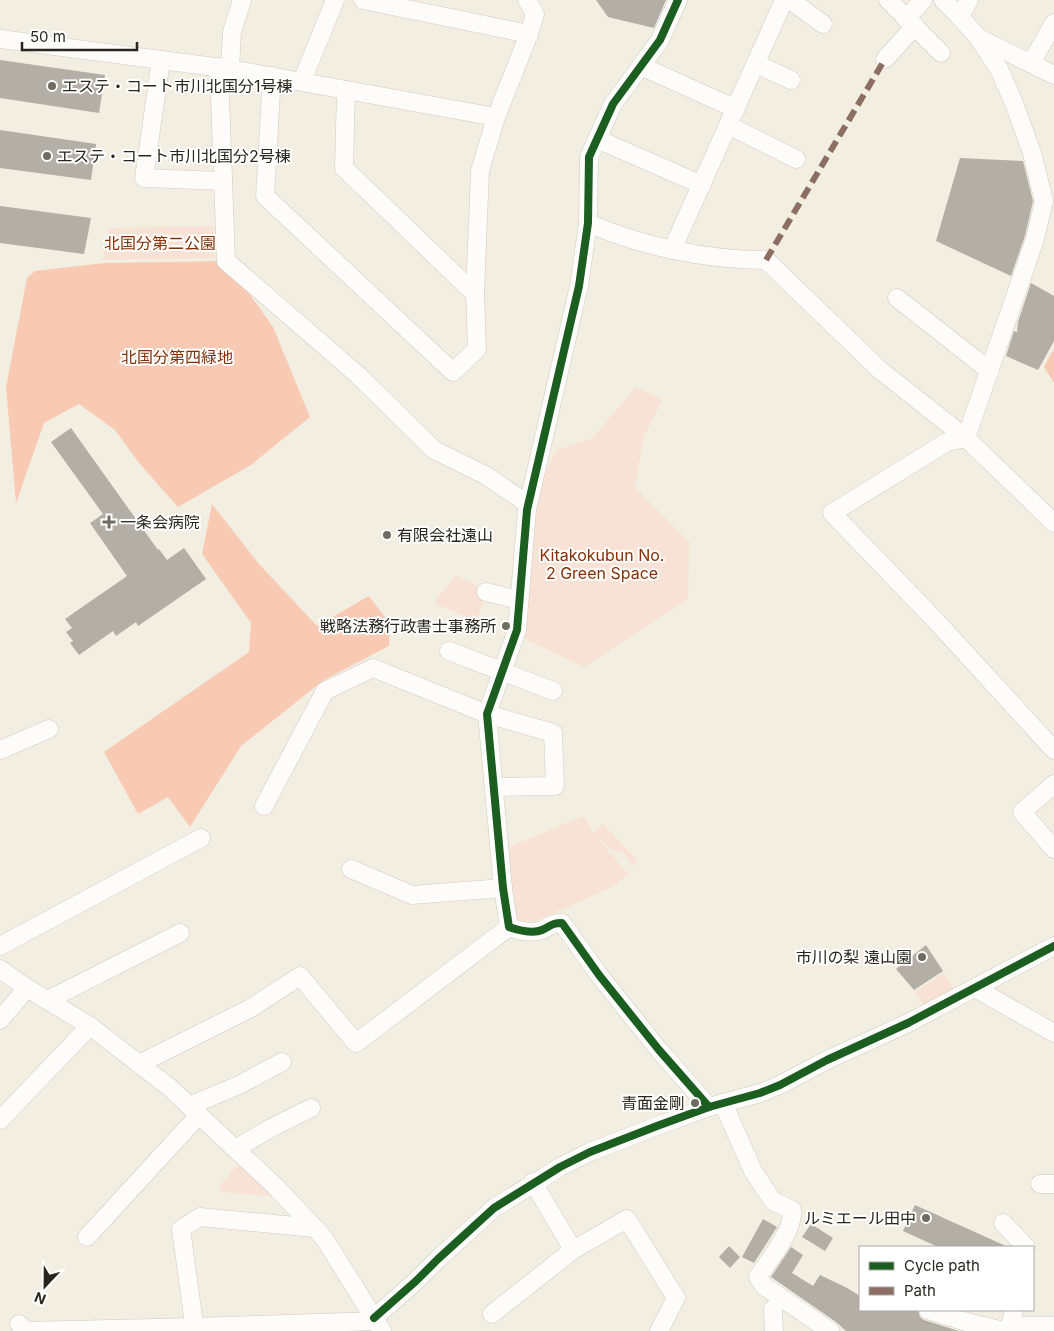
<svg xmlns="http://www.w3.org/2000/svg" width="1054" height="1331" font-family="Inter,'Noto Sans JP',sans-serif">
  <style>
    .green { fill: #f8e2d5 }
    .forest { fill: #f8cab4 }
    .building { fill: #b3aea6 }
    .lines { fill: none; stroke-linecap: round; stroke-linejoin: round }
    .street-casing { stroke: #cfcbc1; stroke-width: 19 }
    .street { stroke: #fdfcfa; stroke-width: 18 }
    .quiet { stroke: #8d6e63; stroke-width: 6; stroke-dasharray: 12 6; stroke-linecap: butt }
    .cycleway-casing { stroke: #fff; stroke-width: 11 }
    .cycleway { stroke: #1b5e20; stroke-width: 8 }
    .poi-dot { fill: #6f6c62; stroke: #fff; stroke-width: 2 }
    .labels { text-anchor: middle; stroke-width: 4; stroke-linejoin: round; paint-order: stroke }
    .poi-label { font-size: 16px; fill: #29261d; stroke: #fff; text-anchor: start }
    .park-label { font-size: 16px; fill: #862f05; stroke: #fff }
  </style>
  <rect width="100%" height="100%" fill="#f2eee1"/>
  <!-- green -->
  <g class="green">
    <polygon points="213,226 215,258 103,260 108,228"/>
    <polygon points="636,387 662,400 644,436 635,487 689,542 688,599 584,667 519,636 532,502 556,450 593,438"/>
    <polygon points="456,575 486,590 477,621 434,603"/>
    <polygon points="584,816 593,833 603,824 638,861 633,866 625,854 610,849 594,834 628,874 614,886 534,922 515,920 507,848"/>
    <polygon points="944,973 954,989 925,1007 915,992"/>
    <polygon points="242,1161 281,1197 223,1192 218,1187"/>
  </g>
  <!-- forest -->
  <g class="forest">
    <polygon points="226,261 273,327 310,417 251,465 178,507 139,463 115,430 79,404 44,423 16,503 6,387 27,278 35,271 105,263"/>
    <polygon points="1054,351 1054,383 1044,367 1052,352"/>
    <polygon points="212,504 259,564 317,626 369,596 390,624 389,646 324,680 241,746 190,827 168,797 138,814 104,752 249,652 251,623 202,554"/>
  </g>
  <!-- building -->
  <g class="building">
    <polygon points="596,0 666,0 654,28 608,17"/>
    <polygon points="0,60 105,75 99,113 0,98"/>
    <polygon points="0,130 96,144 91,180 0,168"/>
    <polygon points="960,158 1023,161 1033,201 1025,236 1011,276 936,241"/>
    <polygon points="0,206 91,218 84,254 0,243"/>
    <polygon points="1031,283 1054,296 1054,341 1038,370 1006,356 1014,331 1017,332 1018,322"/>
    <polygon points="71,428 158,550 159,549 167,560 184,548 206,579 138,626 136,622 116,636 113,631 79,655 70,643 73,641 66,632 72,628 65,619 127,576 90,523 103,514 51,442"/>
    <polygon points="926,945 943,971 914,990 896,969"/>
    <polygon points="915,1205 1008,1247 938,1247 903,1231"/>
    <polygon points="763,1219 777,1227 754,1263 742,1257"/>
    <polygon points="811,1224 833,1238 825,1251 802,1237"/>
    <polygon points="729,1246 740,1257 730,1268 719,1257"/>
    <polygon points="791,1247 803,1255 792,1273 813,1286 820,1275 847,1288 860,1296 860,1310 918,1310 920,1317 924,1320 959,1331 846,1331 836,1322 771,1277"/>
  </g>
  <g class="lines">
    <defs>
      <g id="street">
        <polyline points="363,0 529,34"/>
        <path d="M678,0L660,40L613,104L589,157L588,223L579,286L527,510L517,630L487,714L503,888L509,927C518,930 533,934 542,930C551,926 551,923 562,923L599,975L659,1050L709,1107"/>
        <polyline points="790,0 823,24"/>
        <polyline points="888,0 941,53"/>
        <polyline points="943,0 960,17 977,36 999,69 1014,103 1032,153 1044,201 1035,239 966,438"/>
        <polyline points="960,17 969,0"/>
        <polyline points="906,19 923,0"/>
        <polyline points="979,38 1054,75"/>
        <polyline points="0,39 230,69 496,117"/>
        <polyline points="885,59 915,26"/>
        <polyline points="161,60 144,178 223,181"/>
        <polyline points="1031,63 1054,23"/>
        <polyline points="756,64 791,80"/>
        <polyline points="641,66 736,109"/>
        <polyline points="219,67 226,261 358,375 434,450 485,475 528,504"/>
        <polyline points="230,69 232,32 242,0"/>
        <polyline points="272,76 265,196 453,372 477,349 475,294 480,171 496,117 529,34 535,14 527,0"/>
        <polyline points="302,81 335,0"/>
        <polyline points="346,90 344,168 475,294"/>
        <polyline points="728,125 796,159"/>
        <polyline points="597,139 702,185"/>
        <path d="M588,223C643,247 707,260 766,260L880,370L966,438L1054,523"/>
        <polyline points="672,250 784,0"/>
        <polyline points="897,298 990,371"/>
        <polyline points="966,438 947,442 832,513 936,621 1054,750"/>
        <polyline points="486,592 519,600"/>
        <polyline points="449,651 553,691"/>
        <polyline points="0,750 49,729"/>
        <polyline points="1054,784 1022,812 1054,849"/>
        <polyline points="264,806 325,691 373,668 487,714 553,733 555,786 494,787"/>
        <polyline points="351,869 412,895 503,888"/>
        <polyline points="0,946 201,838"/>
        <polyline points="0,969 27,988 90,1026 169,1087 275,1186 324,1238 382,1331"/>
        <polyline points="975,988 1054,1033"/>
        <polyline points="48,1000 180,933"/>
        <polyline points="0,1020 27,988"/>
        <polyline points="139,1064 251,1008 300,976 356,1043 509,927"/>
        <path d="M723,1103L753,1171L773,1201L792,1210C794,1230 769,1260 758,1277L764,1286L830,1331"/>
        <polyline points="189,1106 239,1085 282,1062"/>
        <polyline points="0,1120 90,1026"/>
        <polyline points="235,1149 271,1128 311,1108"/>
        <polyline points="533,1182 573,1250 627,1219 676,1298 659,1331"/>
        <polyline points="1040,1184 1054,1184"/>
        <polyline points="1003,1223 1026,1247"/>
        <polyline points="87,1237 199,1115"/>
        <polyline points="773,1309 774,1331"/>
        <polyline points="928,1310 963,1321 1004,1331"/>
        <polyline points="492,1314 573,1250"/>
        <polyline points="374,1318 416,1281 438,1259 494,1208 560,1167 590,1152 657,1126 709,1107 760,1093 780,1085 827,1060 908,1023 1054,946"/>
        <polyline points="19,1324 26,1331 194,1327 376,1321"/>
        <polyline points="1010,1326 1054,1326"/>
        <polyline points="195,1331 181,1229 200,1217 315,1228"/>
        <polyline points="1009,1331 1014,1310"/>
      </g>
    </defs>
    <!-- street casing -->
    <use href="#street" class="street-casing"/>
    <!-- street -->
    <use href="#street" class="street"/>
    <!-- quiet -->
    <polyline class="quiet" points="766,260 885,59"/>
    <defs>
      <g id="cycleway">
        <path d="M678,0L660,40L613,104L589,157L588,223L579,286L527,510L517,630L487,714L503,888L509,927C518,930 533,934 542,930C551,926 551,923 562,923L599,975L659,1050L709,1107"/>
        <polyline points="374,1318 416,1281 438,1259 494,1208 560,1167 590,1152 657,1126 709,1107 760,1093 780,1085 827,1060 908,1023 1054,946"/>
      </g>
    </defs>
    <!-- cycleway casing -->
    <use href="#cycleway" class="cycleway-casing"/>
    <!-- cycleway -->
    <use href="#cycleway" class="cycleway"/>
  </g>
  <!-- markers -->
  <g class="poi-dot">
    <circle cx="52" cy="86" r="5"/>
    <circle cx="47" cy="156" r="5"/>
    <path d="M106.5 514.5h5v5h5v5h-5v5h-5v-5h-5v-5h5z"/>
    <circle cx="387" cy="535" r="5"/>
    <circle cx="506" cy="626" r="5"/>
    <circle cx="922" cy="957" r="5"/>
    <circle cx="695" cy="1103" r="5"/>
    <circle cx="926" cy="1218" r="5"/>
  </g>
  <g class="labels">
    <!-- poi labels -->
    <g class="poi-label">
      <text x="62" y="92">エステ・コート市川北国分1号棟</text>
      <text x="57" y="162">エステ・コート市川北国分2号棟</text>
      <text x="120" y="528">一条会病院</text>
      <text x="397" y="541">有限会社遠山</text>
      <text x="496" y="632" text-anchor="end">戦略法務行政書士事務所</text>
      <text x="912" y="963" text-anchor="end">市川の梨 遠山園</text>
      <text x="685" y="1109" text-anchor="end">青面金剛</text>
      <text x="916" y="1224" text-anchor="end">ルミエール田中</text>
    </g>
    <!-- park labels -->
    <g class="park-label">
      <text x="160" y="249">北国分第二公園</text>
      <text x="177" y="363">北国分第四緑地</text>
      <text x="602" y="561">Kitakokubun No.<tspan x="602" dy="18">2 Green Space</tspan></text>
    </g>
  </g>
  <!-- legend -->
  <rect x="859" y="1246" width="175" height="65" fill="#ffffff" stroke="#a9a8a5"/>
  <rect x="869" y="1262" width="25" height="8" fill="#1b5e20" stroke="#a9a8a5"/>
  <text x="904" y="1271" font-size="15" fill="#29261d">Cycle path</text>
  <rect x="869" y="1287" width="25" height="8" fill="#8d6e63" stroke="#a9a8a5"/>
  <text x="904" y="1296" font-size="15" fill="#29261d">Path</text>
  <!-- north arrow -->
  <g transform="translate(45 1286) rotate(202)" stroke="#ffffff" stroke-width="4" paint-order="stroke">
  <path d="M0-4L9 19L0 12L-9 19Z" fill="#29261d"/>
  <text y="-8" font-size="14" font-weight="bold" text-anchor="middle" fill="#29261d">N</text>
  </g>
  <!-- scale -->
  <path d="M22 42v8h115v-8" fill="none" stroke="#29261d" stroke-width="2.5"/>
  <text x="30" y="42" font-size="15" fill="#29261d" stroke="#ffffff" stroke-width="4" paint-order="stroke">50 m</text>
</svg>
